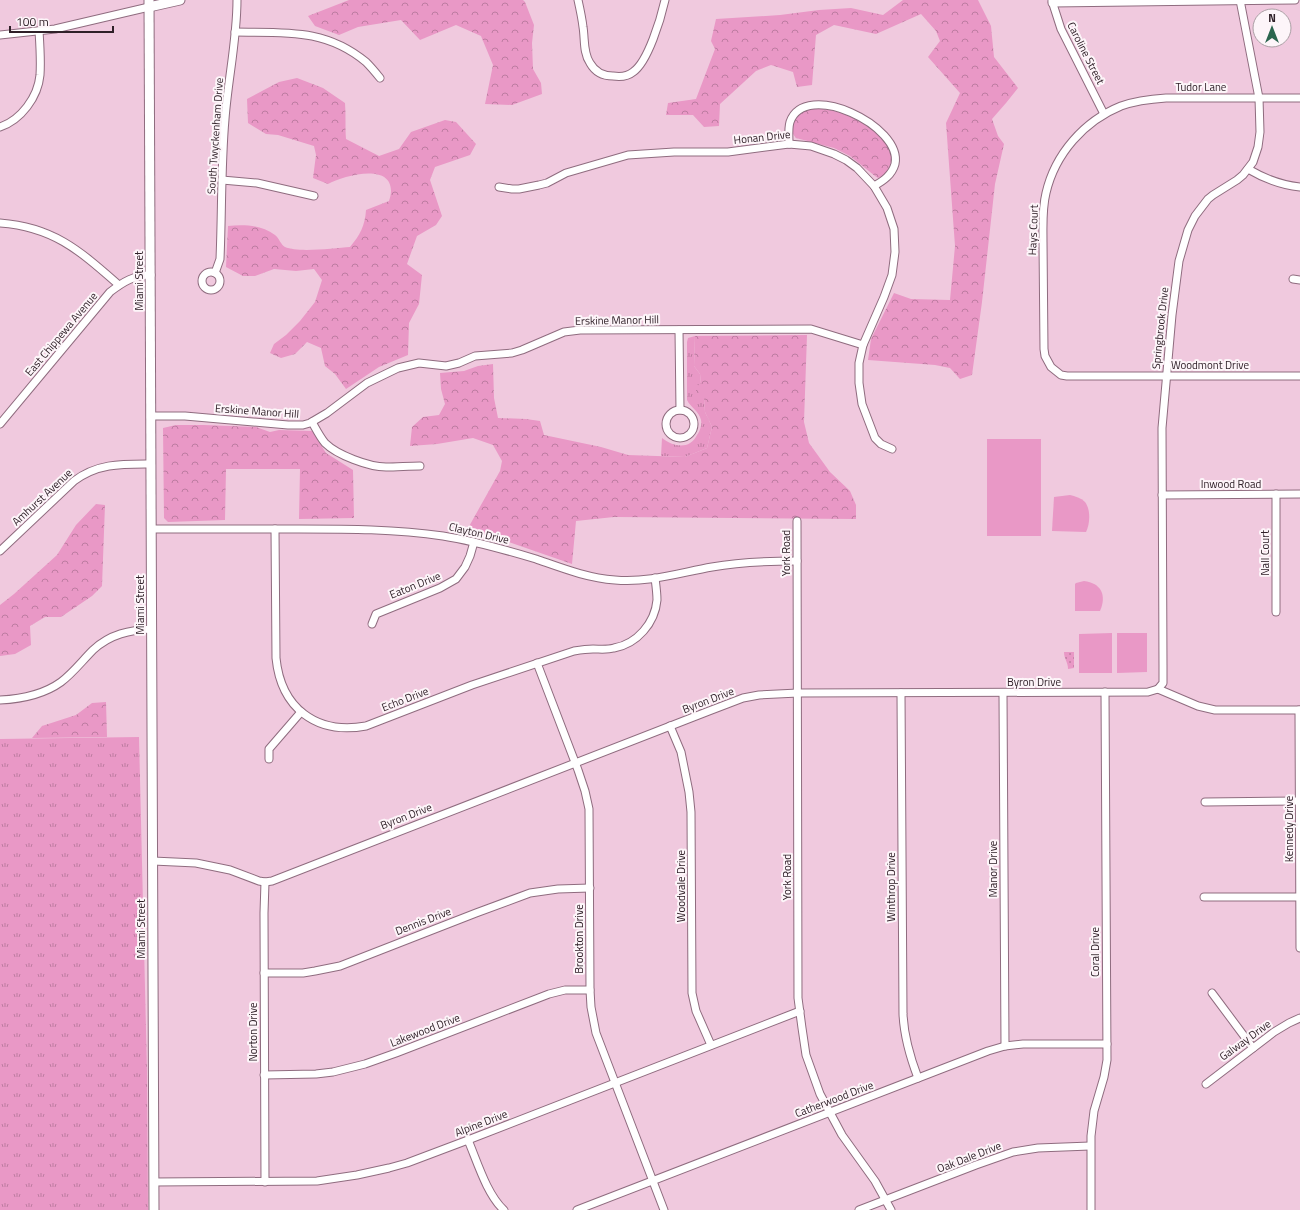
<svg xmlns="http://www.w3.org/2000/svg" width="1300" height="1210" font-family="'Titillium Web',sans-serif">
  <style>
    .grass { fill: url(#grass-tufts) }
    .forest { fill: url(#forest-crowns) }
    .park { fill: url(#park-dots) }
    .garden { fill: #e998c6 }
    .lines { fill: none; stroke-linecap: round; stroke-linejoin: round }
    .minor-casing { stroke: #8f6c7f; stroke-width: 9 }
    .tertiary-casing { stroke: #8f6c7f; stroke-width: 11 }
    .minor { stroke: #fff; stroke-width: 7 }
    .tertiary { stroke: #fff; stroke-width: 9 }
    .labels { text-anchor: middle; stroke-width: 4; stroke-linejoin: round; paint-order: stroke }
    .street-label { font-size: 11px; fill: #2f2028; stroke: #fdf5f9 }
  </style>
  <defs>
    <pattern id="grass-tufts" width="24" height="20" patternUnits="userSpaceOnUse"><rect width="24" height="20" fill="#e998c6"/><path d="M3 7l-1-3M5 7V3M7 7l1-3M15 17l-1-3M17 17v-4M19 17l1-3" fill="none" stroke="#bd7ca1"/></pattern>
    <pattern id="forest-crowns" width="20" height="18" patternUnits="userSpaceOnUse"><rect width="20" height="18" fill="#e998c6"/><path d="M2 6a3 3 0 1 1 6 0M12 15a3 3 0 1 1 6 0" fill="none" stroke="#bd7ca1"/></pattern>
    <pattern id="park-dots" width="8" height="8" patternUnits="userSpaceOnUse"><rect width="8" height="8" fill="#e998c6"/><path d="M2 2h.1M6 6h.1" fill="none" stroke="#bd7ca1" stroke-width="1.8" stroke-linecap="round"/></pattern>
  </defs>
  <rect width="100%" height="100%" fill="#f0c9de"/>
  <!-- grass -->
  <g class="grass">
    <path d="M695,336L694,366L700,374L701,384L704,398L705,412L712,427L707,448L685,457L661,456L662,438C673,447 690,450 697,435C700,431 702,425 701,420C699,411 690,407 687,400V342L688,338Z"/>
    <polygon points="139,737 147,1071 148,1210 0,1210 0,739"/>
  </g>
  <!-- forest -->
  <g class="forest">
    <polygon points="349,0 523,0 525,2 534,25 532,43 533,69 541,83 542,94 512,105 485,104 493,65 481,36 456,25 420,40 401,20 358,27 339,35 315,26 308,16"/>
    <polygon points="903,0 978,0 991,26 994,57 1018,88 1006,103 992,119 998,136 1004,144 995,184 982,302 972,375 960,379 950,368 935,365 868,360 871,339 894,293 911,299 950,300 955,246 946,123 960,93 928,57 940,41 936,31 921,14 876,34 834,25 816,35 812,85 797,87 793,72 771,65 756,71 720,104 719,126 704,127 693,115 666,115 668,103 696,99 715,49 711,41 716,19 780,15 819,10 851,8 883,15"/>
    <path d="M297,78L323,88L345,103C346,115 345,126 346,139L379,156L399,149L411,132L445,120L456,122L476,144L470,155L435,167L430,180L442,216L436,225L417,236L407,264L422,275L419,304L409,323L408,355L379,367L346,389L335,374L325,366L321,348L307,342L295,354L281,358L270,353L274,344L286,335L300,321L315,302L322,280L314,269L296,271L274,269L255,276H243L226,267L228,226C244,224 261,225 275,235C279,238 281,245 285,247C298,253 335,248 350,247C360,235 365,226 366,210L389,201C390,198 391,194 391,191C391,162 343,176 328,184L313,178L316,155L314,146L278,135L266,134L248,123L247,99L279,82Z"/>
    <path d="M815,108C822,109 828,109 834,111C853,115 896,139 891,162C890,167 886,172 884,176L878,178L875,176L850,156L834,148L796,138C787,128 795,115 805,110C808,109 812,109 815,108Z"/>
    <polygon points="807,335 804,422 809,443 830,472 850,491 856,505 856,519 614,517 576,521 572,564 500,539 467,530 500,471 502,461 493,445 473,438 437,444 410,446 412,427 423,417 439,415 445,404 441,389 440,373 464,371 478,366 493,364 494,398 498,418 526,419 540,421 544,435 601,447 628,455 685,457 707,448 712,427 705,412 704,398 696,395 696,387 701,383 700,374 694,366 695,336"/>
    <polygon points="176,425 204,425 256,427 270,432 279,430 312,431 326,453 353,470 354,518 299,519 300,469 226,469 225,520 168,522 164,518 163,428"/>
    <polygon points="96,504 105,505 102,586 92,596 61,617 45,617 30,626 31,645 15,654 0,656 0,605 14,594 57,555 76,525"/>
    <polygon points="106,702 107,737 32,738 42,726 76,715 92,703"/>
  </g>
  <!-- park -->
  <path class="park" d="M1064,652H1074V668L1068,669C1068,662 1064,659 1064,652Z"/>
  <!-- garden -->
  <g class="garden">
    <rect x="987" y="439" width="54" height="97"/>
    <path d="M1070,495C1075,496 1081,498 1085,502C1091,510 1090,524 1086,532L1052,531L1054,497Z"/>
    <path d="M1084,581C1101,583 1107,595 1100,611H1075V584L1076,583Z"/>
    <polygon points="1112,633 1112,673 1079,673 1079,634"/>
    <polygon points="1117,633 1147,633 1147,672 1117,673"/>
  </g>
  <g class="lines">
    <defs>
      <g id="minor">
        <path d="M578,0C580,9 582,18 583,27C585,39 583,53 590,63C595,72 603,76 613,76C620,77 627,77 633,72C648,62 661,18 665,0"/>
        <polyline points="1052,1 1061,29 1104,114"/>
        <polyline points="1052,3 1295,0"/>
        <path d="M235,32C285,33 325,28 366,62C371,67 376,73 380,78"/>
        <polyline points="0,35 55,29 149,7"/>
        <path d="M1300,98H1166C1151,99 1135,101 1121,106C1084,121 1055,154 1046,193C1042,209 1043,225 1043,242C1043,277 1044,313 1044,349L1045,356L1051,367L1061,375L1067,376H1300"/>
        <path d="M0,127C21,120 38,97 40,75C41,60 40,46 39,31"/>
        <path d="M789,144C789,136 788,129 790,122C805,79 903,126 895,164C892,175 883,181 874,186"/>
        <path d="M1248,169C1265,179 1281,185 1300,187"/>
        <polyline points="222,180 257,183 314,196"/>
        <polyline points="499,187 512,189 519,189 539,185 547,183 566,173 628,155 674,152 728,152 789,144 811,146 834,154 846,160 857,168 874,186 887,208 894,229 895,252 892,275 884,297 863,345 859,363 859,383 862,404 875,438 881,444 892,449"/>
        <path d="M0,223C54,227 80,251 119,285"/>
        <circle cx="211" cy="281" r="9"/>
        <path d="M215,273L220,259C222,212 221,165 225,119C228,79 237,40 237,0"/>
        <polyline points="1293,279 1300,280"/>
        <polyline points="679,330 680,410"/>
        <circle cx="680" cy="424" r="14"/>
        <polyline points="151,416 185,416 288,425 303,425 310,423 327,413 367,383 398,368 419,363 446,366 459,363 475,356 512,353 522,350 564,332 580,330 811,329 863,345"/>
        <path d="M312,422C316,429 320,437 325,443C337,455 369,467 386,467C397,467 409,466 420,466"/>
        <path d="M0,424L110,292C123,282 134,275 151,275"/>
        <polyline points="1276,494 1276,612"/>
        <polyline points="1162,495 1300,494"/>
        <polyline points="797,521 798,998 802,1028 806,1055 820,1094 842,1135 875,1181 891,1210"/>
        <path d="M152,529C201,529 250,529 299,529C348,529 395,529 443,536C475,541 506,550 536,559C562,568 587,578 615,580C648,583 679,573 712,567C740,562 768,561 797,561"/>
        <path d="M275,529L276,658C281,708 316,735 366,726L472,685L574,651C580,650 586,649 593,649C600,649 607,650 614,648C637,644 655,623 657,600C657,593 656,586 655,578"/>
        <path d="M0,551L74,481C98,463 122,464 151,464"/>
        <polyline points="372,624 376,614 440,588 456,579 465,567 470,556 474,542"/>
        <polyline points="537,663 578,770 585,791 589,809 590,990 591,1007 596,1033 664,1210"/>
        <polyline points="1158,689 1163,683 1163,665 1162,428 1172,315 1179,261 1188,230 1195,216 1208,199 1213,195 1237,180 1243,175 1253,162 1258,147 1260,132 1259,98 1240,0"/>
        <path d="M901,693L903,1014C904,1037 910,1057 918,1078"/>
        <polyline points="1003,693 1005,1046"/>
        <path d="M0,700C21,699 43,695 61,682C73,673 82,661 93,650C110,634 130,630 152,629"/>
        <polyline points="1299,710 1300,948"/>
        <polyline points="670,726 681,752 689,792 691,812 692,993 696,1011 711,1045"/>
        <polyline points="269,759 269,749 301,712"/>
        <polyline points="1205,802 1300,801"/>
        <polyline points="153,861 196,863 230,870 259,881 265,882 272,881 709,711 743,698 759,695 798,693 1148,692 1158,689 1198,706 1215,710 1300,710"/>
        <polyline points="1204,897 1300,897"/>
        <polyline points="264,973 303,973 315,971 340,966 476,913 530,893 558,889 590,888"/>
        <polyline points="1212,993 1253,1048"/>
        <polyline points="264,1075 316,1074 333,1072 365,1064 396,1053 549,994 565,990 590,990"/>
        <polyline points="1206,1084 1274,1032 1289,1023 1300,1018"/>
        <path d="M468,1140C477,1161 487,1195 504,1210"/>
        <polyline points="154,1182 317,1181 357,1175 389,1168 407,1163 468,1140 800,1011"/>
        <polyline points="265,1182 264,913 265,882"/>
        <polyline points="577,1210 988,1051 1005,1046 1023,1044 1107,1044"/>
        <polyline points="859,1210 976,1165 1013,1152 1038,1148 1090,1146"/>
        <polyline points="1091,1210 1091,1136 1094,1111 1104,1077 1107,1060 1105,692"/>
      </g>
      <g id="tertiary">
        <polyline points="149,0 154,1210"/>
        <polyline points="149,7 180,0"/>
      </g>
    </defs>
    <!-- minor casing -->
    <use href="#minor" class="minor-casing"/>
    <!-- tertiary casing -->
    <use href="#tertiary" class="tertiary-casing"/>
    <!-- minor -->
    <use href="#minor" class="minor"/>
    <!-- tertiary -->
    <use href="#tertiary" class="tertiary"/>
  </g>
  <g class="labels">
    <!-- street labels -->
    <g class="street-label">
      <text transform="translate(1086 53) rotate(63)" y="4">Caroline Street</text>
      <text x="1201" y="91">Tudor Lane</text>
      <text transform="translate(215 136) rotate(-86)" y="4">South Twyckenham Drive</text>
      <text transform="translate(762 137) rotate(-6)" y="4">Honan Drive</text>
      <text transform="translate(1033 230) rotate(-88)" y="4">Hays Court</text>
      <text transform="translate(139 281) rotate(-90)" y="4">Miami Street</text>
      <text transform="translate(617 320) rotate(-1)" y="4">Erskine Manor Hill</text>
      <text transform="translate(1160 328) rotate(-84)" y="4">Springbrook Drive</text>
      <text transform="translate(61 334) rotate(-50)" y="4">East Chippewa Avenue</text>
      <text x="1210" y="369">Woodmont Drive</text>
      <text transform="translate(257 411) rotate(4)" y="4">Erskine Manor Hill</text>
      <text x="1231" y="488">Inwood Road</text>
      <text transform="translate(42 497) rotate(-43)" y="4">Amhurst Avenue</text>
      <text transform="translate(479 533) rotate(13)" y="4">Clayton Drive</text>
      <text transform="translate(786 553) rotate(-90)" y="4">York Road</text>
      <text transform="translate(1265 553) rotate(-90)" y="4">Nall Court</text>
      <text transform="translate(415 585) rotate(-22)" y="4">Eaton Drive</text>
      <text transform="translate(140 605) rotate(-90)" y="4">Miami Street</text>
      <text x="1034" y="686">Byron Drive</text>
      <text transform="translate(405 699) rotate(-21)" y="4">Echo Drive</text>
      <text transform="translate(708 700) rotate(-21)" y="4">Byron Drive</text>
      <text transform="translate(406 816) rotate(-21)" y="4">Byron Drive</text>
      <text transform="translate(1289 829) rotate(-90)" y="4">Kennedy Drive</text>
      <text transform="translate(993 869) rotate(-90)" y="4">Manor Drive</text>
      <text transform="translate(787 877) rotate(-90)" y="4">York Road</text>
      <text transform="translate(681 886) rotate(-90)" y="4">Woodvale Drive</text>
      <text transform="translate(891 887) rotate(-90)" y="4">Winthrop Drive</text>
      <text transform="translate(423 921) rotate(-21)" y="4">Dennis Drive</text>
      <text transform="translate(141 929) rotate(-90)" y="4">Miami Street</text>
      <text transform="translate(579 939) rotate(-90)" y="4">Brookton Drive</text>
      <text transform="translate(1095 952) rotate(-90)" y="4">Coral Drive</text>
      <text transform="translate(425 1030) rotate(-21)" y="4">Lakewood Drive</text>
      <text transform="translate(253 1032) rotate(-90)" y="4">Norton Drive</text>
      <text transform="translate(1245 1040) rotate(-36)" y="4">Galway Drive</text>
      <text transform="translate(834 1099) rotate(-21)" y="4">Catherwood Drive</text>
      <text transform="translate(481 1123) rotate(-21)" y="4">Alpine Drive</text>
      <text transform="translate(969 1157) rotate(-21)" y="4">Oak Dale Drive</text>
    </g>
  </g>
  <!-- north arrow -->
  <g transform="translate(1272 28)"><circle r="19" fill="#fdf5f9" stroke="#aba0a5"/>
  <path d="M0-3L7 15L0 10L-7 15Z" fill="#2b654e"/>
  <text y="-6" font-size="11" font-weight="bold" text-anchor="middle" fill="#2f2028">N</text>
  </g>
  <!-- scale -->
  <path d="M10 26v6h103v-6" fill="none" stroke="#2f2028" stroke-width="2"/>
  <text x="16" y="26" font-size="12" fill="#2f2028" stroke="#fdf5f9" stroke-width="3" paint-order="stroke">100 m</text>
</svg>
